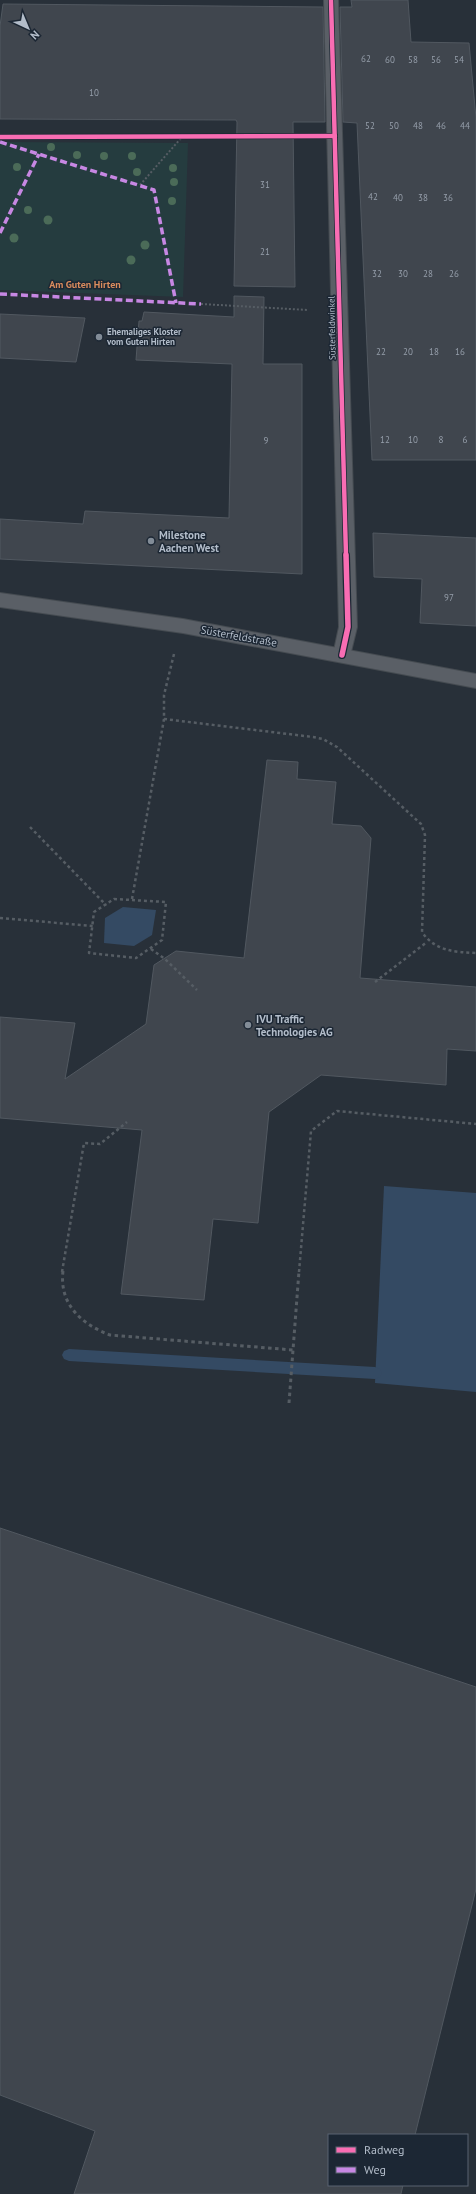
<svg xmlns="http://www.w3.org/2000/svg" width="476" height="2194" font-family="'PT Sans',sans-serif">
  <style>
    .green { fill: #253c3f }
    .water { fill: #344a63 }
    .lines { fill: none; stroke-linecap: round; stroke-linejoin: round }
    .stream { fill: #344a63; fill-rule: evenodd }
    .building { fill: #40464e; stroke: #515860 }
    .minor-casing { stroke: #454b51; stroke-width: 2 }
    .tertiary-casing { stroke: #454b51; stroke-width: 2 }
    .path-far2 { stroke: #565d64; stroke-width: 2; stroke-dasharray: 2 2; stroke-linecap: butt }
    .path-far1 { stroke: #565d64; stroke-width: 2.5; stroke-dasharray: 3 3; stroke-linecap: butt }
    .path { stroke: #565d64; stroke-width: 3; stroke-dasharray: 3.5 3.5; stroke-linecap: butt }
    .minor { fill: #5a5f66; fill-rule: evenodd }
    .tertiary { fill: #5a5f66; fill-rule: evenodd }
    .quiet { stroke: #c787e3; stroke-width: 3.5; stroke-dasharray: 7 3.5; stroke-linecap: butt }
    .cycleway-far1-casing { stroke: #1c2734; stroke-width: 6 }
    .cycleway-casing { stroke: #1c2734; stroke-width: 8 }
    .cycleway-far1 { stroke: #f96db3; stroke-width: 4.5 }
    .cycleway { stroke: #f96db3; stroke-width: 5.5 }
    .tree { fill: #4b6b58 }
    .poi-dot { fill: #828c97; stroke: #1c2734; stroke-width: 1.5 }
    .labels { text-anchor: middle; stroke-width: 3; stroke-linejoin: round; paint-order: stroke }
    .number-label { font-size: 9px; fill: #969fab }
    .far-street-label { font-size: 9px; fill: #b3bdca; stroke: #1c2734 }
    .far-poi-label { font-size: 9px; font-weight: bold; fill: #b3bdca; stroke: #1c2734; text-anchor: start }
    .far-neighbourhood-label { font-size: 10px; font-weight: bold; fill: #db8c5d; stroke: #1c2734 }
    .poi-label { font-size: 11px; font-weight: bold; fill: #b3bdca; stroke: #1c2734; text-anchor: start }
    .street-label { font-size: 11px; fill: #b3bdca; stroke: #1c2734 }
  </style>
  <rect width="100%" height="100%" fill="#283039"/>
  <!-- green -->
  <polygon class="green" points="0,142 188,143 183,297 0,290"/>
  <!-- water -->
  <g class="water">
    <polygon points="123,907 156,910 152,935 134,946 104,943 105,918"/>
    <polygon points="384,1186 476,1193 476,1392 375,1383"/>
  </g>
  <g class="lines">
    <!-- stream -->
    <polygon class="stream" points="69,1349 375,1367 380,1369 382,1373 380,1377 375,1379 69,1361 64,1359 62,1355 64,1351"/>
  </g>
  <!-- building -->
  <g class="building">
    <polygon points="351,0 408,0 411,42 469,43 476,118 476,460 372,460 357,123 343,122 340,7 352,7"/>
    <polygon points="3,4 323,7 325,122 293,122 295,287 234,286 237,122 236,120 0,119 0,26"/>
    <polygon points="234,296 264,297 263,364 302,364 302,574 0,559 0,519 83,524 85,511 229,518 232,364 136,360 139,321 142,321 144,312 234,317"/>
    <polygon points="0,314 85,318 76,362 0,358"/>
    <polygon points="373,533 476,538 476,626 420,623 422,579 374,577"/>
    <polygon points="267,760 298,762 297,779 336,782 332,824 361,826 371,838 360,978 476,987 476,1051 447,1049 446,1085 321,1075 269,1112 258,1223 213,1219 204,1300 121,1294 142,1130 0,1118 0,1017 75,1023 65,1079 146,1024 154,965 176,951 244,958"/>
    <polygon points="0,1528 476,1687 476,1889 415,2135 329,2135 329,2185 403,2185 401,2194 74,2194 95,2131 0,2095"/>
  </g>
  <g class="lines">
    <defs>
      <polygon id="minor" points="324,0 338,0 357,627 349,660 342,662 335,660 333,655 339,627"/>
      <polygon id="tertiary" points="0,593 183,619 476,674 476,688 183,633 0,607"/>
    </defs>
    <!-- minor casing -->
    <use href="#minor" class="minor-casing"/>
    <!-- tertiary casing -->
    <use href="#tertiary" class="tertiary-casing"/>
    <!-- path-far2 -->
    <g class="path-far2">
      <polyline points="140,185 182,137"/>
      <polyline points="201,304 308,310"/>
    </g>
    <!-- path-far1 -->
    <g class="path-far1">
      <path d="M164,719L313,737L323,739L337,747L421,824L425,835L422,932C435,951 454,952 476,953"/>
      <polyline points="30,827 106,905"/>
      <polygon points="114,899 166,902 162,940 136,958 89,953 94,912"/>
      <polyline points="132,899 164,719 164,695 174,654"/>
      <polyline points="0,918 93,926"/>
      <polyline points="151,949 165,959 197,990"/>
      <polyline points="375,982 427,942"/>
      <polyline points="62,1272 84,1143 100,1144 127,1122"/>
      <polyline points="299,1272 311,1131 337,1111 476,1124"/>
    </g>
    <!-- path -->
    <g class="path">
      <path d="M63,1271C59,1304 81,1324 110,1335L293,1350L299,1271"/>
      <polyline points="289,1403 293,1350"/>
    </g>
    <!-- minor -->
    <use href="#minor" class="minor"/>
    <!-- tertiary -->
    <use href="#tertiary" class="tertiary"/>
    <!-- quiet -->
    <g class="quiet">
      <polyline points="0,142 154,190 176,303"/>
      <polyline points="0,233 39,154"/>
      <polyline points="0,294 201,304"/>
    </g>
    <defs>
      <g id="cycleway-far1">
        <polyline points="331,0 346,556"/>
        <polyline points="0,137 335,136"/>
      </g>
      <polyline id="cycleway" points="342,655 348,627 346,555"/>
    </defs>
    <!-- cycleway-far1 casing -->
    <use href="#cycleway-far1" class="cycleway-far1-casing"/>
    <!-- cycleway casing -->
    <use href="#cycleway" class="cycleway-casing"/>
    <!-- cycleway-far1 -->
    <use href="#cycleway-far1" class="cycleway-far1"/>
    <!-- cycleway -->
    <use href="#cycleway" class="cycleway"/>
  </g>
  <!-- trees -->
  <g class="tree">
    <circle cx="51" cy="147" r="4"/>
    <circle cx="77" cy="155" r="4"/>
    <circle cx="104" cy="156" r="4"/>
    <circle cx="132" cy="156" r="4"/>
    <circle cx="17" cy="167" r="4"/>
    <circle cx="173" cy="168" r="4"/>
    <circle cx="137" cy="172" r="4"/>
    <circle cx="174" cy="182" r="4"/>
    <circle cx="172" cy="201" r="4"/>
    <circle cx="28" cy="210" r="4"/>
    <circle cx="48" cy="220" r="4.5"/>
    <circle cx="14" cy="238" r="4.5"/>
    <circle cx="145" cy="245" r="4.5"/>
    <circle cx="131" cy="260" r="4.5"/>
  </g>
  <!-- markers -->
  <g class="poi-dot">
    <circle cx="99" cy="337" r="4"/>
    <circle cx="151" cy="541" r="4"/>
    <circle cx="248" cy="1025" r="4"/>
  </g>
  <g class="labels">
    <!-- number labels -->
    <g class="number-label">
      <text x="366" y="62">62</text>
      <text x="390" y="63">60</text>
      <text x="413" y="63">58</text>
      <text x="436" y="63">56</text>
      <text x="459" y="63">54</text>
      <text x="94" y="96">10</text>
      <text x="370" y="129">52</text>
      <text x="394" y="129">50</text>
      <text x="418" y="129">48</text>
      <text x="441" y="129">46</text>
      <text x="465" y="129">44</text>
      <text x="265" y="188">31</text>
      <text x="373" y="200">42</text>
      <text x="398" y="201">40</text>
      <text x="423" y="201">38</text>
      <text x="448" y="201">36</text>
      <text x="265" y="255">21</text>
      <text x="377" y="277">32</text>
      <text x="403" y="277">30</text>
      <text x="428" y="277">28</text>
      <text x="454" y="277">26</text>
      <text x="381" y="355">22</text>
      <text x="408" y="355">20</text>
      <text x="434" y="355">18</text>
      <text x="460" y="355">16</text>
      <text x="385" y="443">12</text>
      <text x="413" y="443">10</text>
      <text x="441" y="443">8</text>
      <text x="465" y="443">6</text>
      <text x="266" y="444">9</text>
      <text x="449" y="601">97</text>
    </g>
    <!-- far-street labels -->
    <g class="far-street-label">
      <text transform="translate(332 328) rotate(-91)" y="3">Süsterfeldwinkel</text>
    </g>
    <!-- far-poi labels -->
    <g class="far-poi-label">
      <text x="107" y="335">Ehemaliges Kloster<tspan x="107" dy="10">vom Guten Hirten</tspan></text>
    </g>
    <!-- far-neighbourhood labels -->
    <g class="far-neighbourhood-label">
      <text x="85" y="288">Am Guten Hirten</text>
    </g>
    <!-- poi labels -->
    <g class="poi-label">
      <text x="159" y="539">Milestone<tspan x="159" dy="13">Aachen West</tspan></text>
      <text x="256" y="1023">IVU Traffic<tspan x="256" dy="13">Technologies AG</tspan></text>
    </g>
    <!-- street labels -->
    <g class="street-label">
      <text transform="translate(239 636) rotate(10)" y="4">Süsterfeldstraße</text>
    </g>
  </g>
  <!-- legend -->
  <rect x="328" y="2134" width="140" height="52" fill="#1c2734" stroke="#586370"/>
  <rect x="336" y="2147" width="20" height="6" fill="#f96db3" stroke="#586370"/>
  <text x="364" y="2154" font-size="12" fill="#b3bdca">Radweg</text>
  <rect x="336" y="2167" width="20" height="6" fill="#c787e3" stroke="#586370"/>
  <text x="364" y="2174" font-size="12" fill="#b3bdca">Weg</text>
  <!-- north arrow -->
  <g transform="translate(28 28) rotate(136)" stroke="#1c2734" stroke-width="3" paint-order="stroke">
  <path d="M0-3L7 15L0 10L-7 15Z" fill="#b3bdca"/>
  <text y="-6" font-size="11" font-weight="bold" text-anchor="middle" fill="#b3bdca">N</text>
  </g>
</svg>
